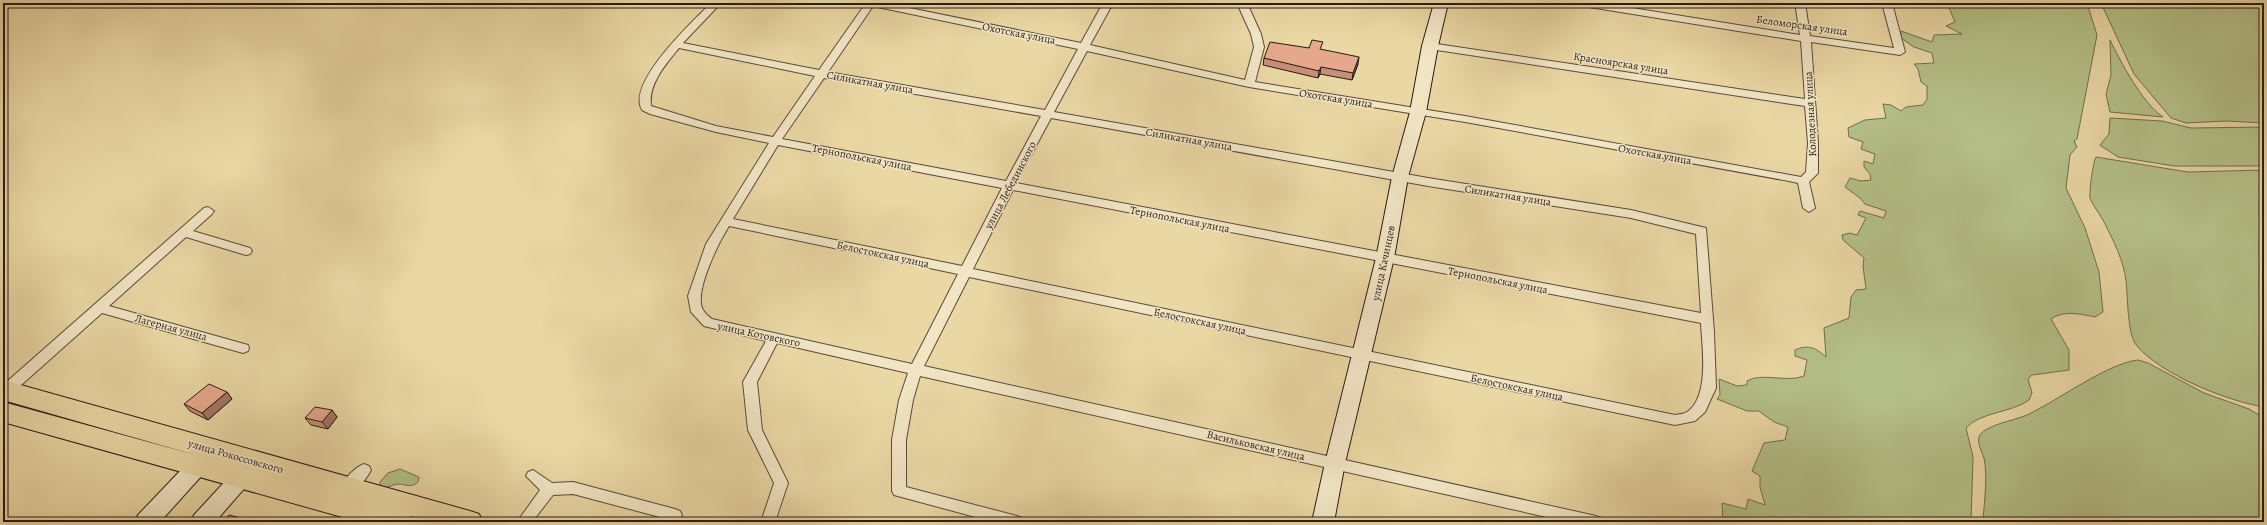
<svg xmlns="http://www.w3.org/2000/svg" width="2267" height="525" font-family="Alegreya,serif">
  <style>
    .green { fill: #b4bf87; stroke: #6f6d4e }
    .lines { fill: none; stroke-linecap: round; stroke-linejoin: round }
    .street-casing { stroke: #5a4a3a; stroke-width: 2 }
    .secondary-casing { stroke: #2a1b16; stroke-width: 2 }
    .highway-casing { stroke: #2a1b16; stroke-width: 2 }
    .street { fill: #f1e5c4; fill-rule: evenodd }
    .secondary { fill: #f1e5c4; fill-rule: evenodd }
    .highway { fill: #e9d7a4; fill-rule: evenodd }
    .wall { fill: #c69078; stroke: #2a1b16 }
    .shaded-wall { fill: #a17662; stroke: #2a1b16 }
    .building { fill: #e6a88c; stroke: #2a1b16 }
    .labels { text-anchor: middle; stroke-width: 3; stroke-linejoin: round; paint-order: stroke }
    .street-label { font-size: 11px; fill: #2a1b16; stroke: #f1e5c4 }
  </style>
  <rect width="100%" height="100%" fill="#e9d7a4"/>
  <filter id="stains"><feTurbulence type="fractalNoise" baseFrequency=".005" numOctaves="4"/><feColorMatrix values="0 0 0 0 .2 0 0 0 0 .09 0 0 0 0 .02 0 0 0 .5 -.17"/></filter>
  <radialGradient id="worn" r=".72"><stop offset=".6" stop-color="#630" stop-opacity="0"/><stop offset="1" stop-color="#630" stop-opacity=".3"/></radialGradient>
  <!-- green -->
  <g class="green">
    <path d="M1947,3H2087L2097,35L2077,139L2074,141L2077,147L2070,155L2066,188L2085,228L2099,272L2103,312L2095,317C2080,314 2064,310 2051,319L2069,350V370L2032,375L2028,379L2032,393L2029,400C2011,413 1980,412 1966,428L1973,457L1971,522H1723L1722,503L1746,509L1748,499L1765,505L1760,487V476L1752,471L1764,443L1785,440L1788,427L1774,422L1759,411H1747L1717,399L1720,395L1719,379L1737,386L1747,385V381C1761,372 1787,383 1804,376L1807,360L1795,356V350C1809,344 1816,348 1826,357L1824,328L1849,318L1851,297L1856,290L1866,289L1863,266L1864,258L1843,240L1842,235L1850,233L1857,235L1866,218L1858,215L1860,211L1884,218L1886,211L1865,204L1860,198L1845,187L1850,178L1861,181L1871,180L1870,174L1864,167V161L1873,164L1875,154L1861,149L1863,142L1849,137L1848,128L1865,120L1886,118L1883,104L1891,105L1901,111L1906,107L1923,105L1927,99V86L1921,82L1918,69L1914,64L1934,63L1932,53L1914,47L1901,38V31L1932,42L1934,35L1962,34L1946,26L1955,22Z"/>
    <polygon points="2101,3 2264,3 2264,123 2226,121 2186,123 2171,118 2134,74"/>
    <path d="M2110,40C2120,61 2143,104 2163,117L2110,112L2106,94L2111,75Z"/>
    <polygon points="2110,118 2162,121 2191,128 2264,127 2264,166 2174,166 2118,157 2100,145 2109,134"/>
    <path d="M2096,157L2188,172L2264,170V407C2227,401 2162,375 2137,346C2127,335 2128,297 2126,281C2124,261 2113,240 2104,222C2100,214 2093,206 2090,198C2089,192 2093,162 2096,157Z"/>
    <path d="M2138,360L2148,363L2204,393L2249,409L2264,418V522H1983C1984,502 1988,478 1984,458C1982,452 1976,442 1980,435C1986,425 2016,420 2027,415C2057,401 2108,363 2138,360Z"/>
    <path d="M400,469L419,477L418,482C412,488 407,485 400,484C392,484 388,489 380,487V482L388,473Z"/>
  </g>
  <g class="lines">
    <defs>
      <g id="street">
        <path d="M711,3H721L683,43L819,70L866,3H885L1081,43L1103,3H1113L1090,45L1245,80L1254,47L1251,34L1237,3H1247L1261,34L1264,47L1255,82L1465,116L1801,177L1806,172L1808,143L1805,106L1430,49L1425,46L1430,43L1805,99L1801,41L1583,6L1578,3H1601L1800,35L1795,3H1805L1810,36L1894,48L1882,3H1892L1905,52L1900,55L1811,42L1818,143V173L1809,182L1815,208L1809,212L1803,208L1798,183L1789,181L1465,122L1249,87L1087,51L1054,112L1428,178L1631,210L1706,228L1714,332L1716,388L1705,412L1695,421L1675,425L969,277L924,366L1596,516L1601,518L1603,522H1569L920,376L913,400L906,440V487L1017,516L1022,518L1024,522H994L894,495L892,491V440L899,400L908,373L777,343L757,382L762,430L788,483L775,522H761L774,483L748,430L743,382L766,341L704,326L691,312L688,296L706,244L769,143L716,132L650,114L642,110C626,83 693,21 711,3ZM873,6L1078,49L1045,110L828,72ZM679,48L815,76L773,137L716,126L651,106C648,84 666,64 679,48ZM824,78L1041,116L1006,181L782,139ZM1051,118L1428,186L1631,218L1696,234L1701,313L1016,183ZM778,145L1002,188L962,266L733,219ZM1013,190L1701,323C1702,346 1710,397 1687,412C1684,414 1679,414 1675,415L973,269ZM729,226L958,274L912,364L712,319C709,317 705,313 703,310C693,293 719,242 729,226Z"/>
        <polygon points="208,207 214,211 212,214 193,231 250,248 252,251 250,254 246,255 186,237 109,306 248,345 249,348 248,351 243,353 102,313 10,395 3,396 3,385 204,208"/>
        <path d="M364,464L369,466L371,470C366,480 353,496 342,492L340,488C344,479 355,467 364,464Z"/>
        <polygon points="533,470 552,483 573,482 675,509 680,511 682,515 680,519 675,521 573,494 553,495 532,522 517,522 540,490 526,476 528,472"/>
      </g>
      <g id="secondary">
        <polygon points="1434,3 1448,3 1438,46 1426,112 1408,177 1394,258 1345,463 1334,522 1312,522 1325,463 1376,258 1392,177 1410,112 1422,46"/>
        <polygon points="207,447 214,450 217,456 214,462 160,522 135,522 138,515 200,450"/>
        <polygon points="249,460 256,463 259,469 256,475 215,522 191,522 194,515 242,463"/>
      </g>
      <polygon id="highway" points="3,380 470,511 479,514 483,522 430,522 410,516 413,522 360,522 3,422 3,402 199,456 3,400"/>
    </defs>
    <!-- street casing -->
    <use href="#street" class="street-casing"/>
    <!-- secondary casing -->
    <use href="#secondary" class="secondary-casing"/>
    <!-- highway casing -->
    <use href="#highway" class="highway-casing"/>
    <!-- street -->
    <use href="#street" class="street"/>
    <!-- secondary -->
    <use href="#secondary" class="secondary"/>
    <!-- highway -->
    <use href="#highway" class="highway"/>
  </g>
  <!-- wall -->
  <g class="wall">
    <polygon points="1309,48 1322,50 1358,64 1352,80 1320,74 1318,78 1263,65 1264,58"/>
    <polygon points="227,392 232,399 208,420 190,411 184,404"/>
    <polygon points="332,410 337,417 328,429 311,425 305,418"/>
  </g>
  <!-- shaded-wall -->
  <g class="shaded-wall">
    <polygon points="1359,57 1358,64 1352,80 1353,73"/>
    <polygon points="1321,67 1320,74 1318,78 1319,71"/>
    <polygon points="227,392 232,399 208,420 202,413"/>
    <polygon points="332,410 337,417 328,429 322,422"/>
    <polygon points="245,519 247,522 242,522"/>
  </g>
  <!-- building -->
  <g class="building">
    <polygon points="1312,40 1323,42 1320,49 1359,57 1353,73 1321,67 1319,71 1264,58 1270,42 1309,48"/>
    <polygon points="209,384 227,392 202,413 184,404"/>
    <polygon points="315,407 332,410 322,422 305,418"/>
    <polygon points="229,515 245,519 242,522 222,522"/>
  </g>
  <g class="labels">
    <!-- street labels -->
    <g class="street-label">
      <text transform="translate(1802 25) rotate(8)" y="4">Беломорская улица</text>
      <text transform="translate(1019 33) rotate(11)" y="4">Охотская улица</text>
      <text transform="translate(1621 63) rotate(9)" y="4">Красноярская улица</text>
      <text transform="translate(870 82) rotate(10)" y="4">Силикатная улица</text>
      <text transform="translate(1336 98) rotate(9)" y="4">Охотская улица</text>
      <text transform="translate(1810 114) rotate(-93)" y="4">Колодезная улица</text>
      <text transform="translate(1189 139) rotate(10)" y="4">Силикатная улица</text>
      <text transform="translate(1655 154) rotate(10)" y="4">Охотская улица</text>
      <text transform="translate(862 157) rotate(11)" y="4">Тернопольская улица</text>
      <text transform="translate(1010 185) rotate(-62)" y="4">улица Лебединского</text>
      <text transform="translate(1508 195) rotate(9)" y="4">Силикатная улица</text>
      <text transform="translate(1180 219) rotate(11)" y="4">Тернопольская улица</text>
      <text transform="translate(883 254) rotate(12)" y="4">Белостокская улица</text>
      <text transform="translate(1383 263) rotate(-78)" y="4">улица Качинцев</text>
      <text transform="translate(1498 280) rotate(11)" y="4">Тернопольская улица</text>
      <text transform="translate(1200 321) rotate(12)" y="4">Белостокская улица</text>
      <text transform="translate(171 327) rotate(15)" y="4">Лагерная улица</text>
      <text transform="translate(759 334) rotate(12)" y="4">улица Котовского</text>
      <text transform="translate(1517 387) rotate(12)" y="4">Белостокская улица</text>
      <text transform="translate(1256 445) rotate(13)" y="4">Васильковская улица</text>
      <text transform="translate(236 456) rotate(16)" y="4">улица Рокоссовского</text>
    </g>
  </g>
  <!-- margin -->
  <rect width="2267" height="525" fill="none" stroke="#e9d7a4" stroke-width="16"/>
  <rect x="4" y="4" width="2259" height="517" fill="none" stroke="#2a1b16" stroke-width="2"/>
  <rect x="8" y="8" width="2251" height="509" fill="none" stroke="#2a1b16"/>
  <rect width="100%" height="100%" filter="url(#stains)"/>
  <rect width="100%" height="100%" fill="url(#worn)"/>
</svg>
